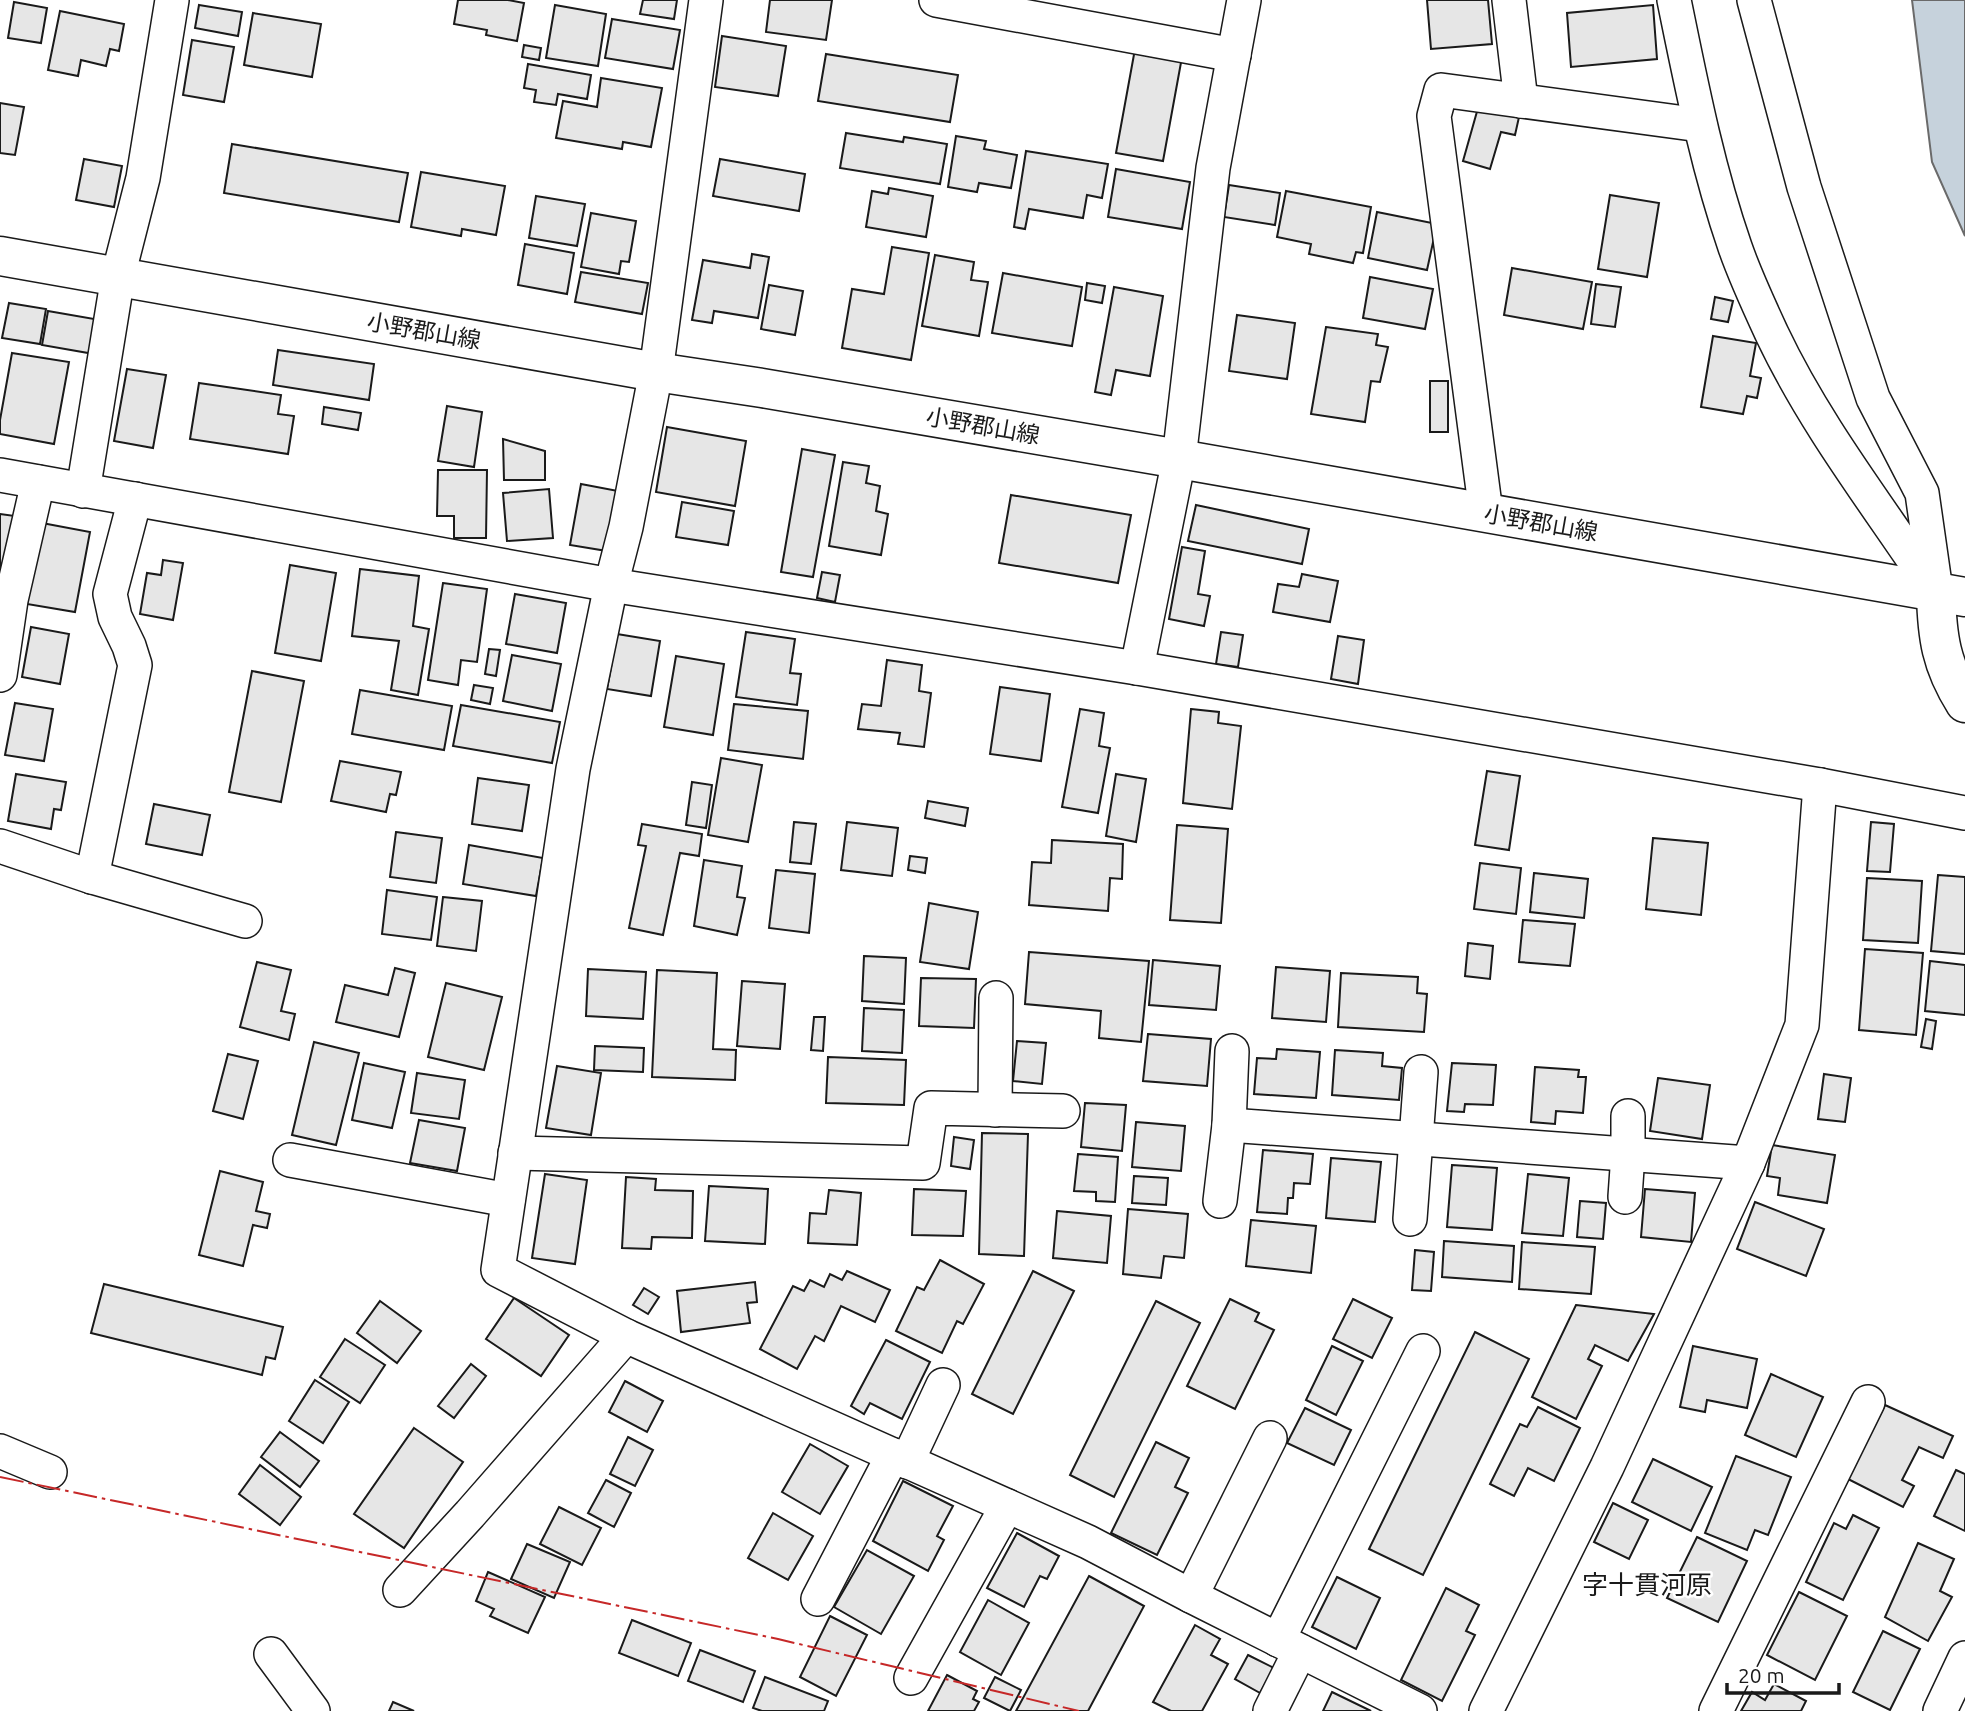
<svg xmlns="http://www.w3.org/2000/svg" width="1965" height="1711" font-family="Ubuntu,'Noto Sans JP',sans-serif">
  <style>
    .water { fill: #c6d2dc; stroke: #6a6a6a; stroke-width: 2 }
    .building { fill: #e6e6e6; stroke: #1a1a1a; stroke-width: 2 }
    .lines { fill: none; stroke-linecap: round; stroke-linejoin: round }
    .street-casing { stroke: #1a1a1a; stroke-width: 36 }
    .secondary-casing { stroke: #1a1a1a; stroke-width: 41 }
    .primary-casing { stroke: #1a1a1a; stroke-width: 41 }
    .street { stroke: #fff; stroke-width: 33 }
    .secondary { stroke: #fff; stroke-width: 38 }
    .primary { stroke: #fff; stroke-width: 38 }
    .power { stroke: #c62828; stroke-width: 2; stroke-dasharray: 24 5 3.5 5; stroke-linecap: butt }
    .labels { text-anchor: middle; stroke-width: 5; stroke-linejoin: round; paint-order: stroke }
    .street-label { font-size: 23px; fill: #1a1a1a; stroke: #fff }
    .quarter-label { font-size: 26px; fill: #1a1a1a; stroke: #fff }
  </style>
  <rect width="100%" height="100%" fill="#fff"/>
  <!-- water -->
  <polygon class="water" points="1912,0 1965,0 1965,236 1932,162"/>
  <!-- building -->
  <g class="building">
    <polygon points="458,0 508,0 524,3 517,41 486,35 487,30 454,24"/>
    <polygon points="643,0 677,0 674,19 640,14"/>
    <polygon points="770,0 832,0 826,40 766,32"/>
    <polygon points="1427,0 1488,0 1492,44 1431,49"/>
    <polygon points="14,2 47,8 41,43 8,38"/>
    <polygon points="199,5 242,12 238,36 195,28"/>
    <polygon points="555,5 606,14 598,66 546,58"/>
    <polygon points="1653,5 1657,59 1571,67 1567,13"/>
    <polygon points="60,11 124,24 119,51 110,49 106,66 81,60 78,76 48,70"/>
    <polygon points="253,13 321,24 312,77 244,65"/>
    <polygon points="612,19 680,30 673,69 605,58"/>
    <polygon points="722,36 786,46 778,96 715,87"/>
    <polygon points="192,40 234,47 224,102 183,95"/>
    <polygon points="524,45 541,48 539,60 522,57"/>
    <polygon points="1135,49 1182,57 1163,161 1116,153"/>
    <polygon points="826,54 958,75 950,122 818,101"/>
    <polygon points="528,64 591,75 587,99 558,94 556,105 534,102 536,90 524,88"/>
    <polygon points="601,78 662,88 651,147 623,142 622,149 556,138 563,101 597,107"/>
    <polygon points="0,103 24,107 15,155 0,153"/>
    <polygon points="1478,108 1519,117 1515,135 1501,132 1490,169 1463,161"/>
    <polygon points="846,133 903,142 904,137 947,144 940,184 840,168"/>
    <polygon points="956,136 986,141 984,149 1017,155 1011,188 979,183 977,192 948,187"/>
    <polygon points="232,144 408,173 399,222 224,193"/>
    <polygon points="1026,151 1108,164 1102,198 1087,195 1083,218 1029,209 1025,229 1014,227"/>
    <polygon points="84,159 122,166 114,207 76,200"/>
    <polygon points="720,159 805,174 799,211 713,196"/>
    <polygon points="1116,169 1190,182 1182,229 1108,217"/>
    <polygon points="421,172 505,186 496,235 462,229 461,236 411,227"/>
    <polygon points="1229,185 1280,193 1275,225 1224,217"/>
    <polygon points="889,188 933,196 926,237 866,227 872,191 888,194"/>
    <polygon points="1286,191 1371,207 1363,253 1356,252 1353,263 1309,254 1311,244 1277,237"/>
    <polygon points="1610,195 1659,203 1647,277 1598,269"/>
    <polygon points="536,196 585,204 577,246 529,238"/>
    <polygon points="1377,212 1437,224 1427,270 1368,258"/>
    <polygon points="591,213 636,221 629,262 621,261 619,274 581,267"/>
    <polygon points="525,244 574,253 567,294 518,285"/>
    <polygon points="892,247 929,253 911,360 842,348 852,289 884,294"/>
    <polygon points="752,254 769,257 758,318 714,311 712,323 692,320 703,260 750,268"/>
    <polygon points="935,255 974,262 971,280 988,282 979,336 922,326"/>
    <polygon points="1512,268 1592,282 1583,329 1504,315"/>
    <polygon points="581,272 648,283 642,314 575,302"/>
    <polygon points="1003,273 1082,287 1072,346 992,333"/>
    <polygon points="1370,277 1433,289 1425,329 1363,318"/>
    <polygon points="1087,283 1105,286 1102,303 1085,300"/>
    <polygon points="1596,284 1621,287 1615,327 1591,324"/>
    <polygon points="769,285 803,291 795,335 761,329"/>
    <polygon points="1114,287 1163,296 1150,376 1116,370 1111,395 1095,392"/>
    <polygon points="1715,297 1733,301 1728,322 1711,319"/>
    <polygon points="9,303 46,309 40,344 2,338"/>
    <polygon points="48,311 100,320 94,354 42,345"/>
    <polygon points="1237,315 1295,323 1287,379 1229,371"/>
    <polygon points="1326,327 1378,334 1376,345 1388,347 1380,382 1371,381 1365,422 1311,414"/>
    <polygon points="1713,336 1756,343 1750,376 1761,378 1757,398 1747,396 1743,414 1701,407"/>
    <polygon points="278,350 374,364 369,400 273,385"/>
    <polygon points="12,353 69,362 54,444 0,434 0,420"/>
    <polygon points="127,369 166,375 153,448 114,441"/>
    <rect x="1430" y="381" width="18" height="51"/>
    <polygon points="199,383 281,395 278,414 294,416 288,454 190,439"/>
    <polygon points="447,406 482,412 474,467 438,461"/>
    <polygon points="324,407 361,413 358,430 322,424"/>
    <polygon points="667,427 746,441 735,506 656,492"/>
    <polygon points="503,439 545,451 545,480 504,480"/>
    <polygon points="802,449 835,455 813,577 781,572"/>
    <polygon points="843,462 869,466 866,483 880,486 876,511 888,514 881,555 829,546"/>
    <polygon points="438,470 487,470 486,538 454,538 454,516 437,516"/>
    <polygon points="581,484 618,491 607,551 570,545"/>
    <polygon points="549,489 553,538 507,541 503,493"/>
    <polygon points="1011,495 1131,515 1118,583 999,563"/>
    <polygon points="682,502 734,511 728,545 676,537"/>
    <polygon points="1196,505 1309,529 1302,564 1188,541"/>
    <polygon points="0,514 15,516 0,577"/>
    <polygon points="42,523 90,532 75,612 27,604"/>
    <polygon points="1182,547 1205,551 1198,594 1210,596 1204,626 1169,619"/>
    <polygon points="163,560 183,563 173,620 140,614 147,573 161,575"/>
    <polygon points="290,565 336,573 321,661 275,653"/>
    <polygon points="360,569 419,576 413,626 429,629 418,695 391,690 399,641 352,636"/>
    <polygon points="822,572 840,575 835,602 817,598"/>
    <polygon points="1302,574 1338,581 1330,622 1273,612 1278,584 1299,587"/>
    <polygon points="443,583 487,589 477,662 461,660 458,685 428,680"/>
    <polygon points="515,594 566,603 557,653 506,644"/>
    <polygon points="31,627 69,634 60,684 22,677"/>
    <polygon points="746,632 795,639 790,673 801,674 797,705 736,697"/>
    <polygon points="1221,632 1243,635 1238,667 1216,664"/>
    <polygon points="617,634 660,641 651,696 607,689"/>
    <polygon points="1338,636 1364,640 1358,684 1331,679"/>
    <polygon points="489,649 500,650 496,676 485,674"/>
    <polygon points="512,655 561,664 552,711 503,701"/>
    <polygon points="676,656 724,664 713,735 664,727"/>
    <polygon points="887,660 922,665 919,691 931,693 924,747 898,744 900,733 858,729 862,704 881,706"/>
    <polygon points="252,671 304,681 281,802 229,792"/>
    <polygon points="474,685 493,688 490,704 471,700"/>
    <polygon points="1000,687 1050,694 1041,761 990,754"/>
    <polygon points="360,690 452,706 444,750 352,734"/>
    <polygon points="15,703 53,709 44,761 5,755"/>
    <polygon points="734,704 808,711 803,759 728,750"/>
    <polygon points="461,705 560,722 552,763 453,746"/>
    <polygon points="1080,709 1104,713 1099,746 1110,748 1098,813 1062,807"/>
    <polygon points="1191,709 1219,712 1218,723 1241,726 1232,809 1183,803"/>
    <polygon points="721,758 762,765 748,842 708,835"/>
    <polygon points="340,761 401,772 396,795 390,794 386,812 331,801"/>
    <polygon points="1487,771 1520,776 1509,850 1475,845"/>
    <polygon points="16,774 66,782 61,810 54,809 51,829 8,821"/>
    <polygon points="1116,774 1146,779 1136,842 1106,836"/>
    <polygon points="478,778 529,785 522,831 472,824"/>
    <polygon points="692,782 712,785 706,828 686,825"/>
    <polygon points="928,801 968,808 965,826 925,818"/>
    <polygon points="154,804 210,815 202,855 146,844"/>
    <polygon points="794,822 816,824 811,864 790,862"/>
    <polygon points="847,822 898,828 892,876 841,870"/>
    <polygon points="1871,822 1894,824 1890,872 1867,871"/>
    <polygon points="642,824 702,834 699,856 680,853 663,935 629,928 646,846 638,845"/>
    <polygon points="1177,825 1228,829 1221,923 1170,920"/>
    <polygon points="396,832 442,838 436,883 390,877"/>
    <polygon points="1653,838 1708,843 1701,915 1646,909"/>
    <polygon points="1052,840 1123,844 1122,879 1110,878 1108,911 1029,905 1032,862 1051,863"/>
    <polygon points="469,845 543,858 536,896 463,884"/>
    <polygon points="910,856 927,858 925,873 908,870"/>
    <polygon points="704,860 742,866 737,897 745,898 737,935 694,926"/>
    <polygon points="1480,863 1521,868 1516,914 1474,909"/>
    <polygon points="776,870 815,874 809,933 769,928"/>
    <polygon points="1534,873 1588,879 1584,918 1530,912"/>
    <polygon points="1938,875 1965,877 1965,954 1931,951"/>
    <polygon points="1867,878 1922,881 1918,943 1863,940"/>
    <polygon points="387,890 437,897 431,940 382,934"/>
    <polygon points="443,897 482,901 476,951 437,946"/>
    <polygon points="929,903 978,912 969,969 920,962"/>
    <polygon points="1523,920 1575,924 1570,966 1519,962"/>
    <polygon points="1468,943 1493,946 1490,979 1465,976"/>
    <polygon points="1865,949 1923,953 1916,1035 1859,1030"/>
    <polygon points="1029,952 1149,961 1141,1042 1099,1038 1101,1011 1025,1004"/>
    <polygon points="864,956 906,958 904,1004 862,1001"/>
    <polygon points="1153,960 1220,966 1216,1010 1149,1005"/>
    <polygon points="1930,961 1965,965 1965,1015 1925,1011"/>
    <polygon points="257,962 291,970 281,1011 295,1014 289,1040 240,1027"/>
    <polygon points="1276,967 1330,971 1326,1022 1272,1018"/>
    <polygon points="395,968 415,973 399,1037 336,1022 345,985 388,995"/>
    <polygon points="588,969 646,972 643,1019 586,1016"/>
    <polygon points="657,970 717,973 713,1049 736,1050 735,1080 652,1077"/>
    <polygon points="1341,973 1418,977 1417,993 1427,994 1424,1032 1338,1027"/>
    <polygon points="921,978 976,979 974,1028 919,1026"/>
    <polygon points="742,981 785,984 780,1049 737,1046"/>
    <polygon points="446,983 502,997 484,1070 428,1057"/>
    <polygon points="864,1008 904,1010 902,1053 862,1051"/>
    <polygon points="814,1017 825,1017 823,1051 811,1050"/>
    <polygon points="1926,1019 1936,1021 1932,1049 1921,1047"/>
    <polygon points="1148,1034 1211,1039 1207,1086 1143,1081"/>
    <polygon points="1017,1041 1046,1043 1042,1084 1013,1081"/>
    <polygon points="314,1042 359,1053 336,1145 292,1135"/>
    <polygon points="595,1046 644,1048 643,1072 594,1070"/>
    <polygon points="1277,1049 1320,1052 1316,1098 1254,1094 1257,1058 1276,1059"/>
    <polygon points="1335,1050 1383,1053 1382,1066 1402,1068 1399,1100 1332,1095"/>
    <polygon points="228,1054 258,1061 243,1119 213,1111"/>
    <polygon points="828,1057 906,1060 904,1105 826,1103"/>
    <polygon points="364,1063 405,1072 392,1128 352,1120"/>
    <polygon points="1452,1063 1496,1065 1493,1105 1465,1104 1464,1112 1447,1111"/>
    <polygon points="557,1066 601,1073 591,1135 546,1128"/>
    <polygon points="1535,1067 1579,1070 1578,1077 1586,1077 1583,1113 1556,1111 1555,1124 1531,1122"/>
    <polygon points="417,1073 465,1080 459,1119 411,1113"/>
    <polygon points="1824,1074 1851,1078 1845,1122 1818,1119"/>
    <polygon points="1658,1078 1710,1085 1702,1139 1650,1131"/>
    <polygon points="1085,1103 1126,1105 1122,1151 1081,1147"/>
    <polygon points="419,1120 465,1128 457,1171 410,1163"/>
    <polygon points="1136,1122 1185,1126 1181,1171 1132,1167"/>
    <polygon points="982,1133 1028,1134 1024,1256 979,1254"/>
    <polygon points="954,1137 974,1140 970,1169 951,1166"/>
    <polygon points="1772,1145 1835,1155 1827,1203 1778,1195 1780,1178 1767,1176"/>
    <polygon points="1263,1150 1313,1154 1310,1184 1294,1183 1293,1198 1288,1198 1287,1214 1257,1212"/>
    <polygon points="1078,1154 1118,1157 1115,1202 1096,1201 1096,1192 1074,1191"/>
    <polygon points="1331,1158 1381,1162 1375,1222 1326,1218"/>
    <polygon points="1452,1165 1497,1168 1492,1230 1447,1227"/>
    <polygon points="220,1171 263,1182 256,1211 270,1214 267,1228 253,1225 243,1266 199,1255"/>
    <polygon points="545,1174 587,1180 575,1264 532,1258"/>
    <polygon points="1528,1174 1569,1178 1563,1236 1522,1233"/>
    <polygon points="1134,1176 1168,1178 1166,1205 1132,1203"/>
    <polygon points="626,1177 656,1179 655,1190 693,1191 692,1238 652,1237 651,1249 622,1248"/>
    <polygon points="709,1186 768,1189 765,1244 705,1241"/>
    <polygon points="914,1189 966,1191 963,1236 912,1235"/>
    <polygon points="1645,1189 1695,1193 1691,1242 1641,1237"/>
    <polygon points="829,1190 861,1193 857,1245 808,1243 810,1213 826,1214"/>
    <polygon points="1580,1201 1606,1203 1603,1239 1577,1237"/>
    <polygon points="1755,1202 1824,1229 1806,1276 1737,1249"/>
    <polygon points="1128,1209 1188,1214 1184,1258 1164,1256 1161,1278 1123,1274"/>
    <polygon points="1057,1211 1111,1216 1107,1263 1053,1258"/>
    <polygon points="1251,1220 1316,1226 1311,1273 1246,1266"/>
    <polygon points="1444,1241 1514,1246 1512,1282 1442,1277"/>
    <polygon points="1522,1242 1595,1247 1591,1294 1519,1289"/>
    <polygon points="1415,1250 1434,1252 1431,1291 1412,1290"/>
    <polygon points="940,1260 984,1284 963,1324 957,1321 942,1353 896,1331 917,1287 924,1290"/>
    <polygon points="847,1271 890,1290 875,1322 841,1306 824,1341 815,1336 797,1369 760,1349 793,1286 804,1291 810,1280 824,1287 830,1274 842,1280"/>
    <polygon points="1033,1271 1074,1291 1013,1414 972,1394"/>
    <polygon points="755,1282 757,1302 747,1303 750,1323 681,1332 677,1291"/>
    <polygon points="104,1284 283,1327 275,1359 266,1357 262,1375 91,1333"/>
    <polygon points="644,1288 659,1297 648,1314 633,1305"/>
    <polygon points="514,1298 569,1335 541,1376 486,1339"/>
    <polygon points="1230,1299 1259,1313 1255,1321 1274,1330 1235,1409 1187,1386"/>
    <polygon points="1353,1299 1392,1318 1372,1358 1333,1339"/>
    <polygon points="380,1301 421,1331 397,1363 357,1333"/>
    <polygon points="1156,1301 1200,1323 1114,1497 1070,1475"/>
    <polygon points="1576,1305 1654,1314 1628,1361 1595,1345 1588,1359 1602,1366 1576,1419 1532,1397"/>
    <polygon points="1475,1332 1529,1359 1423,1575 1369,1549"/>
    <polygon points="345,1339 385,1365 360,1403 320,1377"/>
    <polygon points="886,1340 930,1362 902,1419 870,1403 864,1414 851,1406"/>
    <polygon points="1332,1346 1363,1361 1336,1415 1306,1400"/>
    <polygon points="1693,1346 1757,1359 1747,1408 1707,1400 1705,1412 1680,1407"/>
    <polygon points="471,1364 486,1376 454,1418 438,1406"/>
    <polygon points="1771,1374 1823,1397 1796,1457 1745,1435"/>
    <polygon points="315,1380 349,1402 323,1443 289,1421"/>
    <polygon points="625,1381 663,1401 647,1432 609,1412"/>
    <polygon points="1885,1405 1953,1436 1943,1458 1919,1447 1902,1480 1914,1486 1903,1507 1848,1479"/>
    <polygon points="1538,1407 1580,1428 1554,1481 1528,1468 1514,1496 1490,1484 1520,1424 1527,1427"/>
    <polygon points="1305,1408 1351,1430 1334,1465 1287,1443"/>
    <polygon points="414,1428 463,1462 404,1548 354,1514"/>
    <polygon points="280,1432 319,1461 300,1487 261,1457"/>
    <polygon points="628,1437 653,1450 635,1486 610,1474"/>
    <polygon points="1156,1442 1189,1458 1175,1487 1188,1493 1157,1555 1111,1533"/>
    <polygon points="810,1444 848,1466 820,1514 782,1492"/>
    <polygon points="1736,1456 1791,1477 1768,1535 1755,1530 1747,1550 1705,1533"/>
    <polygon points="1653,1459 1712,1487 1691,1531 1632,1502"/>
    <polygon points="260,1465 301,1497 280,1525 239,1494"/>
    <polygon points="1956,1470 1965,1474 1965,1531 1934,1516"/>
    <polygon points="606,1480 631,1493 614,1527 588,1513"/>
    <polygon points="903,1481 953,1506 937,1536 944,1540 928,1571 873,1541"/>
    <polygon points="1613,1503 1648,1520 1629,1559 1594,1542"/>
    <polygon points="559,1507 601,1528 582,1565 540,1544"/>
    <polygon points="773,1513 813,1536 788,1580 748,1558"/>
    <polygon points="1853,1515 1879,1528 1843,1600 1806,1582 1834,1523 1846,1529"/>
    <polygon points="1017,1533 1059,1556 1047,1579 1040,1576 1024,1607 987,1588"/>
    <polygon points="1697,1537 1747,1561 1718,1622 1667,1598"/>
    <polygon points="1918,1543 1954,1559 1940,1591 1952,1597 1928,1641 1885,1617"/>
    <polygon points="527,1544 570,1562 554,1598 511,1579"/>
    <polygon points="867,1550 914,1576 881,1634 834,1607"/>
    <polygon points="488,1572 545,1597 528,1633 490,1616 494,1609 476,1601"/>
    <polygon points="1089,1576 1144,1606 1088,1711 1016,1711"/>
    <polygon points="1337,1577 1380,1598 1356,1649 1312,1627"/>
    <polygon points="1446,1588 1479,1605 1466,1631 1475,1635 1442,1701 1401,1680"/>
    <polygon points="1799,1592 1847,1616 1815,1680 1767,1655"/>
    <polygon points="988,1600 1029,1623 1001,1675 960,1652"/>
    <polygon points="830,1616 867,1635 836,1696 800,1677"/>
    <polygon points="632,1620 691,1643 678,1676 619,1653"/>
    <polygon points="1195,1625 1220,1639 1211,1655 1228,1664 1202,1711 1171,1711 1153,1702"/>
    <polygon points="1883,1631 1920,1649 1890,1710 1853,1692"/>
    <polygon points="700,1650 755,1671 743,1702 688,1681"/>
    <polygon points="1248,1655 1274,1668 1260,1693 1235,1679"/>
    <polygon points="947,1675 977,1691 973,1699 979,1702 974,1711 928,1711"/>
    <polygon points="765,1677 828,1701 824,1711 762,1711 753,1708"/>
    <polygon points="995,1677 1021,1690 1010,1711 984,1698"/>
    <polygon points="1774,1684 1806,1701 1801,1711 1741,1711 1752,1692 1765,1700"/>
    <polygon points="1332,1692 1371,1711 1323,1711"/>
    <polygon points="393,1702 414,1711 389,1711"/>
  </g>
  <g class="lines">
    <defs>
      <g id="street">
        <polyline points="706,0 656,372 626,527 611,585 573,769 498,1270 626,1336 1088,1542 1191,1596 1420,1711"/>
        <polyline points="936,0 1234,55"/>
        <polyline points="1509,0 1521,101"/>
        <path d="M1674,0C1691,83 1707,166 1735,247C1745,276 1759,306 1772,334C1816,427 1880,508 1936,593"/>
        <polyline points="1754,0 1804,187 1873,398 1922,493 1935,584"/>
        <polyline points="0,475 611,585 1137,668 1820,785 1965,813"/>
        <polyline points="83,491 118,276 143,178 172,0"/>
        <polyline points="1486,513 1434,116 1441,90 1700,125"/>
        <polyline points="1137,668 1179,459 1213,168 1244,0"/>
        <polyline points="0,675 11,600 38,482"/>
        <polyline points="0,846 92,877 245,921"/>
        <polyline points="92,877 135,665 129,646 115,617 110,594 135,499"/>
        <polyline points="995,1110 996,998"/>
        <polyline points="1229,1125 1748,1163"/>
        <polyline points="515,1153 923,1163 931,1108 1063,1111"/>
        <polyline points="290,1160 508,1200"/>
        <polyline points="1625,1197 1628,1154 1628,1116"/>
        <polyline points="1220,1201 1229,1125 1232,1051"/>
        <polyline points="1410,1219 1421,1072"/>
        <polyline points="0,1451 50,1472"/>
        <polyline points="907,1462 943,1385"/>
        <polyline points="400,1590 470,1514 626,1336"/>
        <polyline points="1191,1596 1270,1438"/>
        <polyline points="818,1599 893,1455"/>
        <polyline points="1278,1640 1423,1351"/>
        <polyline points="271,1654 313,1711"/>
        <polyline points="911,1678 1007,1506"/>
        <polyline points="1270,1711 1300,1651"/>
        <polyline points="1486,1711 1607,1467 1748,1163 1802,1025 1820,785"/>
        <polyline points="1716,1711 1868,1402"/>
        <polyline points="1940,1711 1965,1658"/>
      </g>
      <path id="secondary" d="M1936,593C1937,637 1941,665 1965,703"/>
      <polyline id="primary" points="0,256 656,372 762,388 1179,459 1965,597"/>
    </defs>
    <!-- street casing -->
    <use href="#street" class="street-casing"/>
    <!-- secondary casing -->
    <use href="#secondary" class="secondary-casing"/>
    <!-- primary casing -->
    <use href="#primary" class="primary-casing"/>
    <!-- street -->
    <use href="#street" class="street"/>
    <!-- secondary -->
    <use href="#secondary" class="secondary"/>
    <!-- primary -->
    <use href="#primary" class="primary"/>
    <!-- power -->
    <polyline class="power" points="0,1477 778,1639 1079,1711"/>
  </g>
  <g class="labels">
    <!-- street labels -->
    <g class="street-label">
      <text transform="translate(424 331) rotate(10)" y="8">小野郡山線</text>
      <text transform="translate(983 426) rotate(10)" y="8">小野郡山線</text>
      <text transform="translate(1541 523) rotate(10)" y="8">小野郡山線</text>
    </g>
    <!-- quarter labels -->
    <g class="quarter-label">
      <text x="1647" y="1594">字十貫河原</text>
    </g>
  </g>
  <!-- scale -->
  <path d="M1727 1683v10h112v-10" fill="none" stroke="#1a1a1a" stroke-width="3.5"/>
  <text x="1738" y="1683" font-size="21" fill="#1a1a1a" stroke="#ffffff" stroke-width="5" paint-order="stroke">20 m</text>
</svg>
